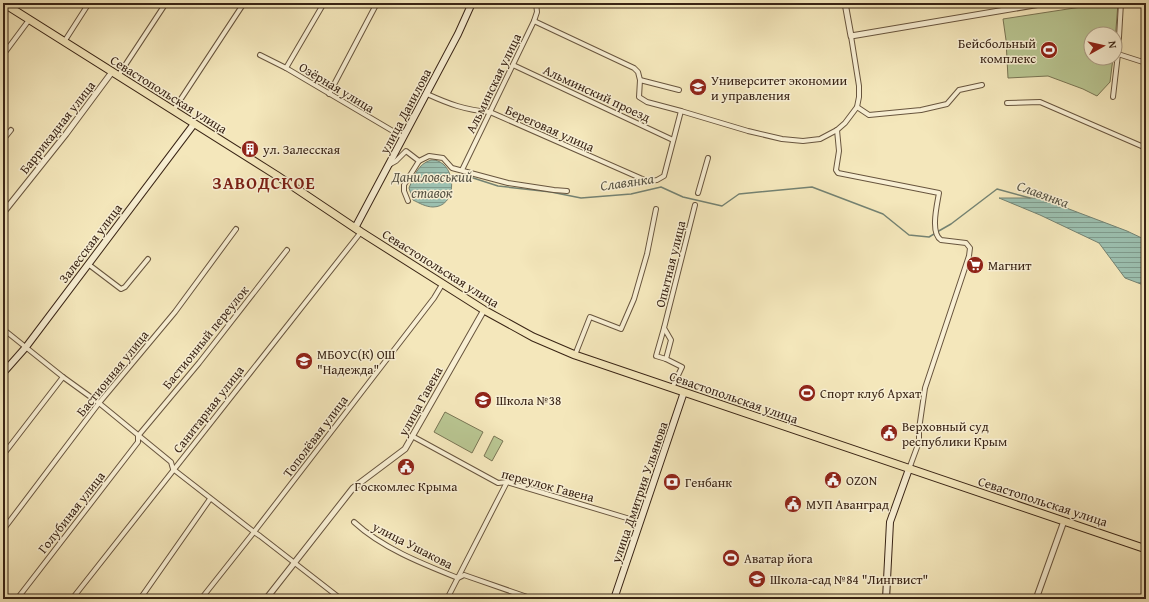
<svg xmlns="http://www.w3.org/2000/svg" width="1149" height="602" font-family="'Gentium Book Plus',serif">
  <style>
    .pitch { fill: #b9c692; stroke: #797554 }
    .water { fill: url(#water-rules); stroke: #748272 }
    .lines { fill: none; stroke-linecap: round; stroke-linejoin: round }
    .stream { stroke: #748272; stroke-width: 1.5 }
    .minor-casing { stroke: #68553e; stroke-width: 6 }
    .tertiary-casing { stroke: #68553e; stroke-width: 7 }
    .secondary-casing { stroke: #392415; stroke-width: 8 }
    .primary-casing { stroke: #392415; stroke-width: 9 }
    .minor { stroke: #f8efd3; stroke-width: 4 }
    .tertiary { stroke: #f8efd3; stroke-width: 5 }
    .secondary { stroke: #f8efd3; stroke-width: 6 }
    .primary { stroke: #f4e7bb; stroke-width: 7 }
    .labels { text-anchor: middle; stroke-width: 3; stroke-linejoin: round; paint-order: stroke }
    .poi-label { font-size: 13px; fill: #392415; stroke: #f8efd3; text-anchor: start }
    .street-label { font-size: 13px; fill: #392415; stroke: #f8efd3 }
    .water-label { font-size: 14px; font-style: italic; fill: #575344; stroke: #f8efd3 }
    .district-label { font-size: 17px; font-weight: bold; letter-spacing: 1px; fill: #7a1f14; stroke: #f8efd3 }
  </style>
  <defs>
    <pattern id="water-rules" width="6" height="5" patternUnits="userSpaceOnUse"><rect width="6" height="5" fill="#9cc0b0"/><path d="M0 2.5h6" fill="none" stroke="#809c8e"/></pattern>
  </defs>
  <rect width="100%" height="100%" fill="#f4e7bb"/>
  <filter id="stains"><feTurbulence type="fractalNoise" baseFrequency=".005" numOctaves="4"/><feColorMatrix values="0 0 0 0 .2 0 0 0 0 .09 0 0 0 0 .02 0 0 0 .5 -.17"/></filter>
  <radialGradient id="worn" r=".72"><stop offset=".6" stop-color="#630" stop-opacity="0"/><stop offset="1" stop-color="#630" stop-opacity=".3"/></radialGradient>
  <!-- pitch -->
  <g class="pitch">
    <polygon points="1107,3 1118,3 1115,42 1115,34 1091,34 1091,58 1113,58 1110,82 1097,96 1083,89 1048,76 1008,78 1006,40 1003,19"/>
    <polygon points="445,412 483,432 472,453 434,432"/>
    <polygon points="494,436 503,441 492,461 484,456"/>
  </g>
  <!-- water -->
  <g class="water">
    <path d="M431,160C433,160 437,160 440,162C457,171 456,207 433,207C426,207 419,203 413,200L409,188C414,176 418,164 431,160Z"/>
    <polygon points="999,198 1040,198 1127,231 1146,240 1146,286 1125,278 1099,243 1040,215"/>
  </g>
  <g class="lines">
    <!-- stream -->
    <g class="stream">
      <polyline points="451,180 467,176 498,186 551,192 581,198 631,194 661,187 683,197 722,206 739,194 812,187 883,214 909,235 929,237 934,234"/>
      <polyline points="937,232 951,224 997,189 1030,198"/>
    </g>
    <defs>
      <g id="minor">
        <polyline points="534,21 634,68 638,72 640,80"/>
        <polyline points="64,42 89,3"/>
        <polyline points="1118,54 1146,63"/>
        <polyline points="3,55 29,20"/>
        <polyline points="260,55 286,68 403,137"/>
        <polyline points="513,65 673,140"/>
        <polyline points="286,68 324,3"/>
        <polyline points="118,76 166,3"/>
        <polyline points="679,90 640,80 639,97 647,102 681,111 748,131 782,139 803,141 820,139 837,130 845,123 857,107 859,97 859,86 851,36"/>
        <polyline points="329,94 377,3"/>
        <path d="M427,94C449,104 465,110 490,112L647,181L657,180L664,176L681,111"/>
        <polyline points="1113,97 1118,54 1121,3"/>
        <polyline points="1007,103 1040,102 1146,148"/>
        <polyline points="857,107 869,115 921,110 947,104 959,90 982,85"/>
        <polyline points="173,111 244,3"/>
        <path d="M837,130L839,151L836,170L838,173L939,193C937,205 930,233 941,240L966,243L970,248L969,256L925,388L919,429V442L909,469"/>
        <polyline points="3,140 11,130"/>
        <polyline points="419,161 429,156 443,158 452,168 508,183 554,190 567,191"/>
        <polyline points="389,165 396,161 406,151 419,161 404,185 404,191 408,201"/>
        <polyline points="462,170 534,21 537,12 536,3"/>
        <polyline points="698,193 708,158"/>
        <polyline points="88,264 121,289 125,287 148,259"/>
        <polyline points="664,328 656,356 666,359"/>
        <polyline points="3,329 63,377 99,403 171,462 173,469 254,532 260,536 341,599"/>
        <polyline points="575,355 590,317 621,329 634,299 647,254 656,209"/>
        <polyline points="672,388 682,367 666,359 671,340 664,328 695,205"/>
        <polyline points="412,436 498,483 507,482 640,522"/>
        <polyline points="3,455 63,377"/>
        <path d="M354,522C382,548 423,564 458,578L464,575L533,599"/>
        <polyline points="3,530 99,403 175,312 236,229"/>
        <polyline points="17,599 138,442 138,436 199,363 287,250"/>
        <polyline points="72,599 361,232"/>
        <polyline points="140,599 210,499"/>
        <polyline points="201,599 254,532 434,298 443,283"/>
        <polyline points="447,599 507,482"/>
      </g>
      <g id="tertiary">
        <polyline points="845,3 851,36 1046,3"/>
        <polyline points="3,213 66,134 112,72"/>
        <polyline points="266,599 353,488 405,449 484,310"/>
        <polyline points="1036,599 1064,521"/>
      </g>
      <g id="secondary">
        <polyline points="355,228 458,34 472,3"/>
        <polyline points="3,373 26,347 194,124"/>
        <polyline points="614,599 684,392"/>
        <polyline points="886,599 890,522 909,469"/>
      </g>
      <polyline id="primary" points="3,3 276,175 361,232 484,310 533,337 575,355 1146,549"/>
    </defs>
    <!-- minor casing -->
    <use href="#minor" class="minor-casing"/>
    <!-- tertiary casing -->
    <use href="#tertiary" class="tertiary-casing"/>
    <!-- secondary casing -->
    <use href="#secondary" class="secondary-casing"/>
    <!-- primary casing -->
    <use href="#primary" class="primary-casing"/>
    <!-- minor -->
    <use href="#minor" class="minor"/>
    <!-- tertiary -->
    <use href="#tertiary" class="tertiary"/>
    <!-- secondary -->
    <use href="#secondary" class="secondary"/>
    <!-- primary -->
    <use href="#primary" class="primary"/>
  </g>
  <!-- icons -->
  <defs>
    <symbol id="stadium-disc" viewBox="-11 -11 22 22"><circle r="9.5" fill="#8f2418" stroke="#f8efd3"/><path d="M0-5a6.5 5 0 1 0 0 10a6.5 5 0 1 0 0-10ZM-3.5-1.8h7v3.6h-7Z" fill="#fff"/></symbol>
    <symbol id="university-disc" viewBox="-11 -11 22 22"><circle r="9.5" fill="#8f2418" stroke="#f8efd3"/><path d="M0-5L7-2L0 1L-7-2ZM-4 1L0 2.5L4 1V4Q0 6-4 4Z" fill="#fff"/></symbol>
    <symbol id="building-disc" viewBox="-11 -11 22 22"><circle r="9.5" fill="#8f2418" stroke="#f8efd3"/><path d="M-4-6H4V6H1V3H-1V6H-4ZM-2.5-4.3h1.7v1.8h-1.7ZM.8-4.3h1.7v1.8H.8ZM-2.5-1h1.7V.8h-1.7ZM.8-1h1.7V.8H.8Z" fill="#fff"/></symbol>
    <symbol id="supermarket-disc" viewBox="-11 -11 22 22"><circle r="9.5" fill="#8f2418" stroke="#f8efd3"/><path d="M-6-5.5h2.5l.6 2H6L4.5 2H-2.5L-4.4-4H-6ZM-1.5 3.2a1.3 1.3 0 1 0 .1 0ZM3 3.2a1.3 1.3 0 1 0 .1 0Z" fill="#fff"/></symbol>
    <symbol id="school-disc" viewBox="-11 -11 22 22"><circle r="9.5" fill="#8f2418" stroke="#f8efd3"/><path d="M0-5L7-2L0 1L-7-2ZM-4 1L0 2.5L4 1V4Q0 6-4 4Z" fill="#fff"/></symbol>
    <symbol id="civic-disc" viewBox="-11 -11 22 22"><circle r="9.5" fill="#8f2418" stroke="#f8efd3"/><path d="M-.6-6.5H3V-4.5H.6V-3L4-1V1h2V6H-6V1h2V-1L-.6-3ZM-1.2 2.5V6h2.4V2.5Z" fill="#fff"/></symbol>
    <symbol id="bank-disc" viewBox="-11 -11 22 22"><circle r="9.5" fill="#8f2418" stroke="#f8efd3"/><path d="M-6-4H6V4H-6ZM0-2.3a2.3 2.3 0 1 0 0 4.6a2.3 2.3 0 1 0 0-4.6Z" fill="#fff"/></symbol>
  </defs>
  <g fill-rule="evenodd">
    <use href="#stadium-disc" x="1039" y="40" width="20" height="20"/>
    <use href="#university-disc" x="688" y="77" width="20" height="20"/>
    <use href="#building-disc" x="240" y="139" width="20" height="20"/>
    <use href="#supermarket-disc" x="965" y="255" width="20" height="20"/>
    <use href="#school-disc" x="294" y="351" width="20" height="20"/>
    <use href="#stadium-disc" x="797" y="383" width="20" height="20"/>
    <use href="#school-disc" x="473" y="390" width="20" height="20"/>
    <use href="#civic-disc" x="879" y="423" width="20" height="20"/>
    <use href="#civic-disc" x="396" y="457" width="20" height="20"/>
    <use href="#civic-disc" x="823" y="470" width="20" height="20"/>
    <use href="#bank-disc" x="662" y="472" width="20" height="20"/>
    <use href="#civic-disc" x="783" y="494" width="20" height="20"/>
    <use href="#stadium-disc" x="721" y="548" width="20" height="20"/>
    <use href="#school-disc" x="747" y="569" width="20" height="20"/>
  </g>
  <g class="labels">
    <!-- poi labels -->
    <g class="poi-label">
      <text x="1036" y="48" text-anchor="end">Бейсбольный<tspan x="1036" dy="15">комплекс</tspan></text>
      <text x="711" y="85">Университет экономии<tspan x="711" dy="15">и управления</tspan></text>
      <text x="263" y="154">ул. Залесская</text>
      <text x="988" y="270">Магнит</text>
      <text x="317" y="359">МБОУС(К) ОШ<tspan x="317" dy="15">"Надежда"</tspan></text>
      <text x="820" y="398">Спорт клуб Архат</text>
      <text x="496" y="405">Школа №38</text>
      <text x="902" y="431">Верховный суд<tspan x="902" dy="15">республики Крым</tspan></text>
      <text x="846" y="485">OZON</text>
      <text x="685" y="487">Генбанк</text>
      <text x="406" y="491" text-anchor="middle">Госкомлес Крыма</text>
      <text x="806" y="509">МУП Аванград</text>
      <text x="744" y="563">Аватар йога</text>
      <text x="770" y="584">Школа-сад №84 "Лингвист"</text>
    </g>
    <!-- street labels -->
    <g class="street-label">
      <text transform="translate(493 83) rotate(-64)" y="5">Альминская улица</text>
      <text transform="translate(337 87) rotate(31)" y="5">Озёрная улица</text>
      <text transform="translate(597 93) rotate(25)" y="5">Альминский проезд</text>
      <text transform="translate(169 94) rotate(32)" y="5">Севастопольская улица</text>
      <text transform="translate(405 111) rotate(-62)" y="5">улица Данилова</text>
      <text transform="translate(57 127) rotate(-52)" y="5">Баррикадная улица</text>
      <text transform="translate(550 128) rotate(24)" y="5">Береговая улица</text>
      <text transform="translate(90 243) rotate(-53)" y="5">Залесская улица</text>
      <text transform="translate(670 264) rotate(-76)" y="5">Опытная улица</text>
      <text transform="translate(441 268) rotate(32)" y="5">Севастопольская улица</text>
      <text transform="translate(205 337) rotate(-51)" y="5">Бастионный переулок</text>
      <text transform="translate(112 373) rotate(-51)" y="5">Бастионная улица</text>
      <text transform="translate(734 397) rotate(19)" y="5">Севастопольская улица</text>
      <text transform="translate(420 401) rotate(-61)" y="5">улица Гавена</text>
      <text transform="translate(208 409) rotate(-52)" y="5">Санитарная улица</text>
      <text transform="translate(315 436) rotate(-53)" y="5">Тополёвая улица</text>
      <text transform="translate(548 485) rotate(15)" y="5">переулок Гавена</text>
      <text transform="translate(639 492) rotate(-71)" y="5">улица Дмитрия Ульянова</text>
      <text transform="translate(1043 501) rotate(18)" y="5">Севастопольская улица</text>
      <text transform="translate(71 512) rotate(-52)" y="5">Голубиная улица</text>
      <text transform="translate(413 545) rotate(27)" y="5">улица Ушакова</text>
    </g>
    <!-- water labels -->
    <g class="water-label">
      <text x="432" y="182">Даниловський<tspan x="432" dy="16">ставок</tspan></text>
      <text transform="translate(627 182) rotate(-8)" y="5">Славянка</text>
      <text transform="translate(1043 194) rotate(20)" y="5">Славянка</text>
    </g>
    <!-- district labels -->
    <g class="district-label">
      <text x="264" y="189">ЗАВОДСКОЕ</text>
    </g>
  </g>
  <!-- margin -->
  <rect width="1149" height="602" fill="none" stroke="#f4e7bb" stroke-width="16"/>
  <rect x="4" y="4" width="1141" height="594" fill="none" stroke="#392415" stroke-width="2"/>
  <rect x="8" y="8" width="1133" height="586" fill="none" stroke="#392415"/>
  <!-- north arrow -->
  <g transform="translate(1103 46) rotate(82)"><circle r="19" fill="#f8efd3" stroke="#ac9e87"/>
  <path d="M0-3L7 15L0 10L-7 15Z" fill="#8f2418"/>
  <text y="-6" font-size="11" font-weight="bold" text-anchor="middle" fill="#392415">N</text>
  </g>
  <rect width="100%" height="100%" filter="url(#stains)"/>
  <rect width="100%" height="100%" fill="url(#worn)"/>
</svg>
